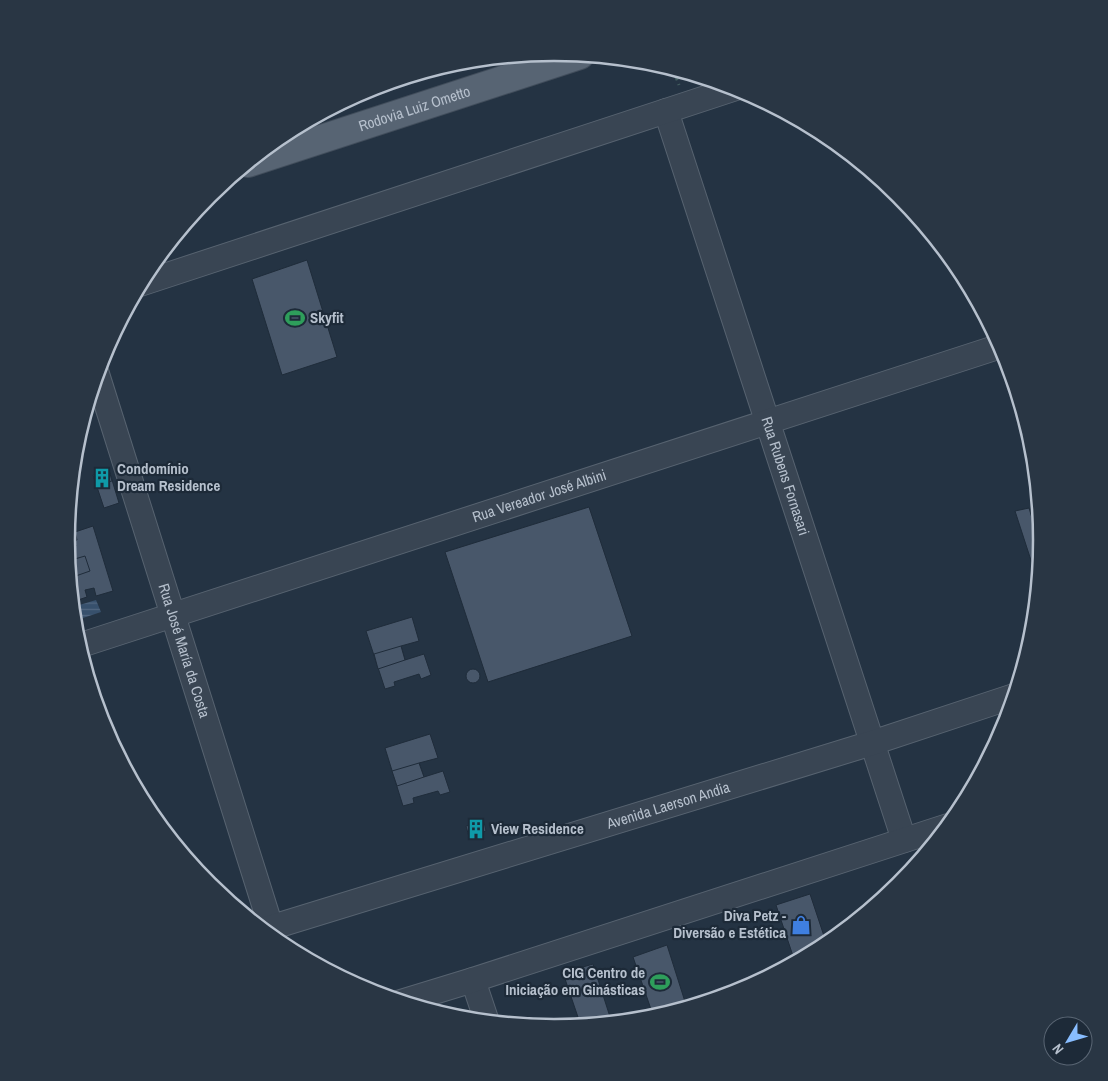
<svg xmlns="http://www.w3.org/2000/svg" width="1108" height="1081" font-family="'Archivo Narrow',sans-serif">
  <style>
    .water { fill: url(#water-rules) }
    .building { fill: #48576a; stroke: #1f2c3a }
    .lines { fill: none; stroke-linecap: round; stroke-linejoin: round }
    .street-casing { stroke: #576370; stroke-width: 26 }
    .primary-casing { stroke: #424e5c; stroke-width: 30 }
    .path { stroke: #445f61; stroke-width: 3; stroke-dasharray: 4 4; stroke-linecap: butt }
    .street { stroke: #394553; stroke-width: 24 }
    .primary { stroke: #576473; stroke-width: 28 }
    .labels { text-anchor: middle; stroke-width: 4.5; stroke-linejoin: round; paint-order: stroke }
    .street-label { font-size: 15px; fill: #b6c0cd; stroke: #1d2a38 }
    .poi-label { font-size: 15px; font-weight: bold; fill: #b6c0cd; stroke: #1d2a38; text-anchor: start }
    .rim { fill: none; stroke: #b6c0cd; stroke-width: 2.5 }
  </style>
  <defs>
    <pattern id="water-rules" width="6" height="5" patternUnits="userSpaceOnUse" patternTransform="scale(1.25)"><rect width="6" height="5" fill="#37506c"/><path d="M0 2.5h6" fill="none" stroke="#526780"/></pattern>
  </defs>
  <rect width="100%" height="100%" fill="#243343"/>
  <!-- water -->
  <polygon class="water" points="96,600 101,612 74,621 73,607"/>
  <!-- building -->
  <g class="building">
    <polygon points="307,260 337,357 282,375 252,279"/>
    <polygon points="109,470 119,503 104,508 93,475"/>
    <polygon points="109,470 112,481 96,485 93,475"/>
    <polygon points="589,507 632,636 488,682 445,552"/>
    <polygon points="1029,508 1041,548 1038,582 1015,511"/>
    <polygon points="93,526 113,591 96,596 94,588 85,590 87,597 72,602 66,537 70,548 76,546 74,541 77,540 75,532"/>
    <polygon points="85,556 90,571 70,578 68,561"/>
    <polygon points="412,617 419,641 401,646 405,660 424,654 431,675 421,679 419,674 394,682 395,686 385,689 366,631"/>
    <polygon points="401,646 405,660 378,669 374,654"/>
    <circle cx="473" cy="676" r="7"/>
    <polygon points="430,734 438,758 419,763 424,777 443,771 450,792 440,795 438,791 413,798 414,803 403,806 385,748"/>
    <polygon points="419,763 424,777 397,786 392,771"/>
    <polygon points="484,822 486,831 469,837 466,826"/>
    <polygon points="810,894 827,945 795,962 776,905"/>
    <polygon points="667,945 687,1008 654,1018 633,957"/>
    <polygon points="593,964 612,1023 581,1026 563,973"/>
  </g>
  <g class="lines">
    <defs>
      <g id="street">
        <path id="s1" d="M666,111L904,840"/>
        <polyline points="140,284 736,88"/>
        <path id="s2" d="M97,374L271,927"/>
        <path id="s3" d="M78,646L1001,346"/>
        <path id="s4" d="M263,930L872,743L1014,696"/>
        <polyline points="473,980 487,1022"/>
        <polyline points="401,1002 473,980 948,826"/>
      </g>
      <g id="primary">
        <path id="s5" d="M248,163L580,55"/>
      </g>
    </defs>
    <!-- street casing -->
    <use href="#street" class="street-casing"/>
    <!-- primary casing -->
    <use href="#primary" class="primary-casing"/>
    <!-- path -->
    <polyline class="path" points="673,69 679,85"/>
    <!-- street -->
    <use href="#street" class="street"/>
    <!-- primary -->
    <use href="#primary" class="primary"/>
  </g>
  <!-- icons -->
  <defs>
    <symbol id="stadium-bare" viewBox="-9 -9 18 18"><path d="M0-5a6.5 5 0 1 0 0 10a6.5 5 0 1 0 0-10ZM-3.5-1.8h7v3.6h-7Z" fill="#2e9e5b" stroke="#1d2a38" stroke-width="2.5" paint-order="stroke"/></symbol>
    <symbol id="building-bare" viewBox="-9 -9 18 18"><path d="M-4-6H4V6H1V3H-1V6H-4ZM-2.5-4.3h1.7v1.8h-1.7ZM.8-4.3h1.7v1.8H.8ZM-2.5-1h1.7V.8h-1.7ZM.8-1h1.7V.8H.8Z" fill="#0f9aa8" stroke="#1d2a38" stroke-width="2.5" paint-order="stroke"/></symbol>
    <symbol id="shop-bare" viewBox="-9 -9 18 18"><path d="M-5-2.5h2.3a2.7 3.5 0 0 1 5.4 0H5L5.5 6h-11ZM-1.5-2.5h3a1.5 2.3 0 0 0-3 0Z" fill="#3f7fe0" stroke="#1d2a38" stroke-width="2.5" paint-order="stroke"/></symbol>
  </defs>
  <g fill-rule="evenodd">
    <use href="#stadium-bare" x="281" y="304" width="28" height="28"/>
    <use href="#building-bare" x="88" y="464" width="28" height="28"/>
    <use href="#building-bare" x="462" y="815" width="28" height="28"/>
    <use href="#shop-bare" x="787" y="911" width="28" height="28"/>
    <use href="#stadium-bare" x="646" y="968" width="28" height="28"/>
  </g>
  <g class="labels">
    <!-- street labels -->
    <g class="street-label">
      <text dy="5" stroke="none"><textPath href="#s5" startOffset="175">Rodovia Luiz Ometto</textPath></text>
      <text dy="5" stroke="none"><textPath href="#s1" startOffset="384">Rua Rubens Fornasari</textPath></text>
      <text dy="5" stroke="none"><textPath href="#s3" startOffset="485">Rua Vereador José Albini</textPath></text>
      <text dy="5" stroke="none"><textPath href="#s2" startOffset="290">Rua José María da Costa</textPath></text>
      <text dy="5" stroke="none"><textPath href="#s4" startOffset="424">Avenida Laerson Andia</textPath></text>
    </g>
    <!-- poi labels -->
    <g class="poi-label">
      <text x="310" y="323">Skyfit</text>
      <text x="117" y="474">Condomínio<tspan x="117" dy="17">Dream Residence</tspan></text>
      <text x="491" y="834">View Residence</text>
      <text x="786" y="921" text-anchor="end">Diva Petz -<tspan x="786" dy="17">Diversão e Estética</tspan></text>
      <text x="645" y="978" text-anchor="end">CIG Centro de<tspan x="645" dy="17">Iniciação em Ginásticas</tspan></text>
    </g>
  </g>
  <!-- crop -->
  <path d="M0 0H1108V1081H0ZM75 540a479 479 0 1 1 958 0a479 479 0 1 1-958 0Z" fill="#293644" fill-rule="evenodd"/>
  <path class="rim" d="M75 540a479 479 0 1 1 958 0a479 479 0 1 1-958 0Z"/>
  <!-- north arrow -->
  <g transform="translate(1068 1041) rotate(232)"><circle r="24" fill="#1d2a38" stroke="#5a6674"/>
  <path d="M0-4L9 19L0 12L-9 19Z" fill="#88bdff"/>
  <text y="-8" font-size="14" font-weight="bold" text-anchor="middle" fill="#b6c0cd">N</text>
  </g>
</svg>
